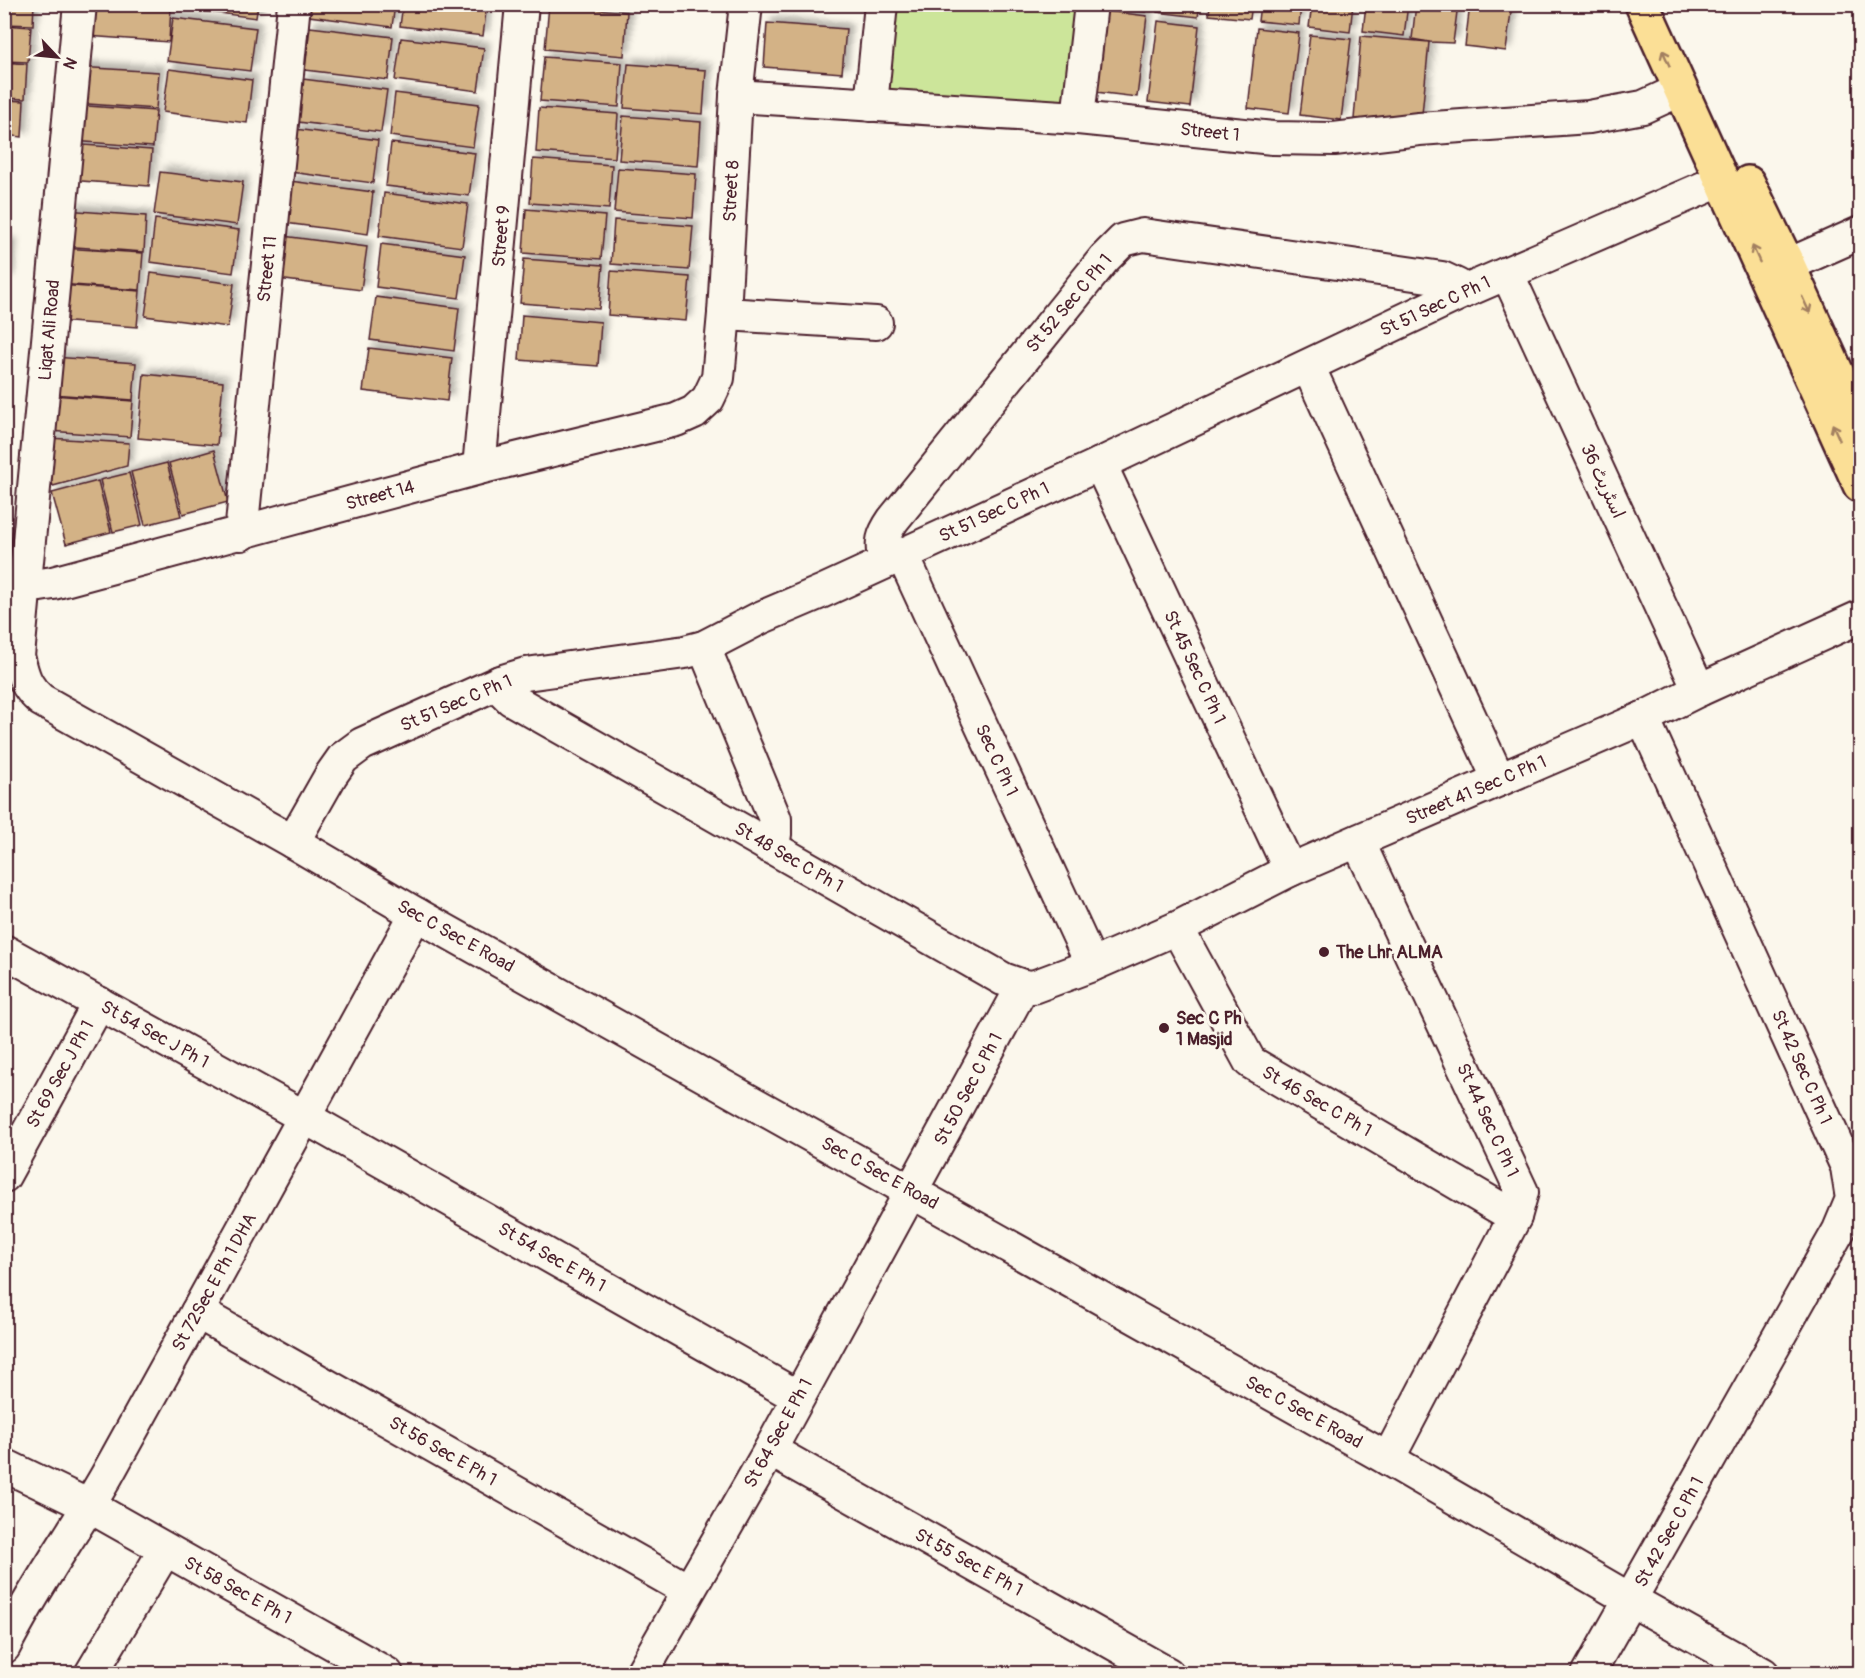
<svg xmlns="http://www.w3.org/2000/svg" width="1865" height="1678" font-family="Pangolin,'Playpen Sans Arabic',sans-serif">
  <style>
    .green { fill: #cce59a; stroke: #8b8262; stroke-width: 1.5 }
    .building { fill: #d3b286; stroke: #4a1f2b; stroke-width: 1.5; filter: url(#shadow) }
    .lines { fill: none; stroke-linecap: round; stroke-linejoin: round }
    .minor-casing { stroke: #4a1f2b; stroke-width: 36 }
    .major-casing { stroke: #4a1f2b; stroke-width: 38 }
    .minor { stroke: #fbf7ec; stroke-width: 32 }
    .major { stroke: #fbdf96; stroke-width: 33 }
    .oneway { stroke: #a27f60 }
    .poi-dot { fill: #4a1f2b; stroke: #fbf7ec; stroke-width: 2 }
    .labels { text-anchor: middle; stroke-width: 6; stroke-linejoin: round; paint-order: stroke }
    .street-label { font-size: 18px; fill: #4a1f2b; stroke: #fbf7ec }
    .poi-label { font-size: 18px; font-weight: bold; fill: #4a1f2b; stroke: #fbf7ec; text-anchor: start }
  </style>
  <defs>
    <filter id="shadow"><feDropShadow dx="5.5" dy="-5.5" stdDeviation="3" flood-color="#0004"/></filter>
  </defs>
  <rect width="100%" height="100%" fill="#fbf7ec"/>
  <filter id="ink" filterUnits="userSpaceOnUse"><feTurbulence type="fractalNoise" baseFrequency=".0167" numOctaves="2"/><feDisplacementMap in="SourceGraphic" scale="12" xChannelSelector="R" yChannelSelector="G"/><feConvolveMatrix kernelMatrix="1 2 1 2 8 2 1 2 1" color-interpolation-filters="sRGB"/></filter>
  <g filter="url(#ink)">
    <!-- green -->
    <polygon class="green" points="887,5 1074,5 1064,102 879,89"/>
    <!-- building -->
    <g class="building">
      <polygon points="4,4 34,4 33,25 4,24"/>
      <polygon points="90,4 171,6 169,42 87,36"/>
      <polygon points="173,4 258,4 256,18 173,7"/>
      <polygon points="310,4 395,4 392,27 309,16"/>
      <polygon points="403,4 487,4 483,36 400,26"/>
      <polygon points="1105,4 1147,4 1146,12 1105,7"/>
      <polygon points="1158,4 1200,4 1198,17 1157,12"/>
      <polygon points="1210,4 1252,4 1250,19 1209,15"/>
      <polygon points="1260,4 1301,4 1299,25 1258,21"/>
      <polygon points="1312,4 1353,4 1350,32 1309,27"/>
      <polygon points="1366,4 1408,4 1404,36 1363,31"/>
      <polygon points="1416,4 1458,4 1453,43 1429,42 1412,39"/>
      <polygon points="1470,4 1512,4 1506,51 1465,46"/>
      <polygon points="549,5 627,12 624,56 545,49"/>
      <polygon points="1106,11 1147,16 1137,97 1096,92"/>
      <polygon points="173,18 256,28 250,71 167,61"/>
      <polygon points="1158,21 1199,26 1190,107 1148,102"/>
      <polygon points="767,23 846,29 842,73 764,67"/>
      <polygon points="4,25 31,27 28,62 4,61"/>
      <polygon points="310,27 393,37 388,80 305,70"/>
      <polygon points="1257,28 1299,33 1289,113 1248,108"/>
      <polygon points="1310,35 1351,39 1341,120 1300,115"/>
      <polygon points="1361,36 1429,42 1421,125 1354,119"/>
      <polygon points="401,38 484,48 478,91 395,80"/>
      <polygon points="544,57 622,63 619,107 540,101"/>
      <polygon points="4,62 27,64 25,99 4,98"/>
      <polygon points="628,64 706,70 703,114 624,108"/>
      <polygon points="78,67 159,72 156,109 75,103"/>
      <polygon points="169,69 252,80 247,123 163,112"/>
      <polygon points="303,79 387,90 381,132 298,122"/>
      <polygon points="395,93 479,104 473,147 390,136"/>
      <polygon points="4,100 24,101 22,137 4,135"/>
      <polygon points="74,105 156,111 153,147 72,141"/>
      <polygon points="539,108 618,114 615,158 536,152"/>
      <polygon points="623,116 701,122 698,166 619,160"/>
      <polygon points="295,129 378,140 373,183 290,172"/>
      <polygon points="391,143 475,153 469,196 386,186"/>
      <polygon points="70,144 152,150 149,186 68,180"/>
      <polygon points="533,159 612,165 609,209 530,203"/>
      <polygon points="618,168 696,174 693,218 614,212"/>
      <polygon points="160,172 243,182 237,225 154,214"/>
      <polygon points="290,181 373,192 368,234 285,223"/>
      <polygon points="384,193 468,204 462,247 379,236"/>
      <polygon points="526,209 605,216 601,259 523,253"/>
      <polygon points="65,210 146,216 144,252 62,246"/>
      <polygon points="155,219 239,230 233,273 150,262"/>
      <polygon points="614,220 693,226 689,270 611,264"/>
      <polygon points="283,236 367,247 361,290 278,279"/>
      <polygon points="4,244 11,244 8,280 4,279"/>
      <polygon points="381,244 465,255 459,298 376,287"/>
      <polygon points="62,248 143,253 140,290 59,284"/>
      <polygon points="524,259 603,265 599,309 520,303"/>
      <polygon points="611,271 690,277 686,321 608,315"/>
      <polygon points="151,273 234,284 228,327 145,316"/>
      <polygon points="59,285 140,291 137,327 56,321"/>
      <polygon points="376,297 459,308 454,351 370,340"/>
      <polygon points="522,315 601,322 598,366 519,360"/>
      <polygon points="369,348 452,358 447,401 363,391"/>
      <polygon points="54,357 136,363 133,400 52,394"/>
      <polygon points="144,374 223,382 217,445 138,438"/>
      <polygon points="52,395 133,401 130,437 49,431"/>
      <polygon points="49,438 129,443 127,466 53,486 47,464"/>
      <polygon points="214,450 228,502 183,514 169,463"/>
      <polygon points="167,463 181,516 145,525 131,472"/>
      <polygon points="129,473 142,525 113,532 100,480"/>
      <polygon points="98,481 111,532 66,544 52,493"/>
    </g>
    <g class="lines">
      <defs>
        <g id="minor">
          <path d="M80,4L18,656C23,676 25,686 41,700L293,842L416,914L1388,1459L1631,1600L1763,1674"/>
          <polyline points="736,96 1078,118 1273,138 1334,139 1419,129 1589,117 1643,107 1680,90"/>
          <polyline points="871,105 881,4"/>
          <polyline points="1078,118 1091,4"/>
          <polyline points="1788,265 1860,233"/>
          <polyline points="1507,273 1699,690"/>
          <polyline points="724,314 876,323"/>
          <polyline points="1308,366 1499,780"/>
          <polyline points="1100,464 1290,870"/>
          <polyline points="479,468 522,4"/>
          <polyline points="241,534 294,4"/>
          <polyline points="902,554 1092,965"/>
          <path d="M884,561C881,542 882,536 893,520L1104,259L1123,240L1143,235L1442,278L1457,285L1461,293"/>
          <polyline points="25,582 40,585 53,583 479,468 676,420 694,412 708,399 718,378 724,314 736,96 746,4"/>
          <polyline points="704,647 775,819 775,835 768,846"/>
          <polyline points="500,682 504,692 511,699 1003,979 1023,986 1033,987 1092,965 1177,928 1290,870 1643,718 1699,690 1860,617"/>
          <polyline points="1358,841 1522,1192 1515,1217 1388,1459"/>
          <polyline points="293,842 331,775 343,758 362,744 500,682 526,674 685,652 704,647 760,618 821,592 1100,464 1461,293 1722,180"/>
          <polyline points="1177,928 1250,1062 1515,1217"/>
          <polyline points="4,951 306,1118 798,1397"/>
          <polyline points="4,1176 99,1003"/>
          <polyline points="197,1312 688,1590"/>
          <polyline points="770,1450 1168,1674"/>
          <polyline points="4,1465 89,1506 387,1674"/>
          <path d="M4,1647C34,1587 74,1533 107,1475C210,1288 314,1102 416,914"/>
          <polyline points="91,1674 165,1550"/>
          <polyline points="641,1674 770,1450 1023,986"/>
          <polyline points="1588,1674 1839,1230 1852,1199 1847,1167 1643,718"/>
        </g>
        <g id="major">
          <polyline points="1642,4 1860,485"/>
          <polyline points="1748,183 1788,265 1860,424"/>
        </g>
      </defs>
      <!-- minor casing -->
      <use href="#minor" class="minor-casing"/>
      <!-- major casing -->
      <use href="#major" class="major-casing"/>
      <!-- minor -->
      <use href="#minor" class="minor"/>
      <!-- major -->
      <use href="#major" class="major"/>
    </g>
    <!-- one-way arrows -->
    <defs><path id="oneway-shaft" d="M-6 0H5M1.5-3L5.5 0L1.5 3" fill="none" stroke-width="1.6" stroke-linecap="round" stroke-linejoin="round" transform="scale(1.5)"/></defs>
    <g class="oneway">
      <use href="#oneway-shaft" transform="translate(1666 58) rotate(-114)"/>
      <use href="#oneway-shaft" transform="translate(1756 254) rotate(-114)"/>
      <use href="#oneway-shaft" transform="translate(1806 305) rotate(65)"/>
      <use href="#oneway-shaft" transform="translate(1836 432) rotate(-114)"/>
    </g>
  </g>
  <!-- markers -->
  <g class="poi-dot">
    <circle cx="1324" cy="952" r="6"/>
    <circle cx="1164" cy="1028" r="6"/>
  </g>
  <g class="labels">
    <!-- street labels -->
    <g class="street-label">
      <text transform="translate(1210 132) rotate(6)" y="6">Street 1</text>
      <text transform="translate(731 191) rotate(-87)" y="6">Street 8</text>
      <text transform="translate(501 236) rotate(-85)" y="6">Street 9</text>
      <text transform="translate(267 269) rotate(-84)" y="6">Street 11</text>
      <text transform="translate(1069 303) rotate(-50)" y="6">St 52 Sec C Ph 1</text>
      <text transform="translate(1435 306) rotate(-25)" y="6">St 51 Sec C Ph 1</text>
      <text transform="translate(49 330) rotate(-85)" y="6">Liqat Ali Road</text>
      <text transform="translate(1603 481) rotate(65)" y="6">اسٹریٹ 36</text>
      <text transform="translate(380 495) rotate(-15)" y="6">Street 14</text>
      <text transform="translate(994 512) rotate(-25)" y="6">St 51 Sec C Ph 1</text>
      <text transform="translate(1195 667) rotate(65)" y="6">St 45 Sec C Ph 1</text>
      <text transform="translate(456 703) rotate(-23)" y="6">St 51 Sec C Ph 1</text>
      <text transform="translate(997 760) rotate(65)" y="6">Sec C Ph 1</text>
      <text transform="translate(1476 790) rotate(-23)" y="6">Street 41 Sec C Ph 1</text>
      <text transform="translate(789 857) rotate(30)" y="6">St 48 Sec C Ph 1</text>
      <text transform="translate(456 936) rotate(29)" y="6">Sec C Sec E Road</text>
      <text transform="translate(155 1034) rotate(29)" y="6">St 54 Sec J Ph 1</text>
      <text transform="translate(1802 1067) rotate(66)" y="6">St 42 Sec C Ph 1</text>
      <text transform="translate(60 1074) rotate(-61)" y="6">St 69 Sec J Ph 1</text>
      <text transform="translate(968 1089) rotate(-62)" y="6">St 50 Sec C Ph 1</text>
      <text transform="translate(1317 1101) rotate(30)" y="6">St 46 Sec C Ph 1</text>
      <text transform="translate(1488 1120) rotate(65)" y="6">St 44 Sec C Ph 1</text>
      <text transform="translate(880 1173) rotate(29)" y="6">Sec C Sec E Road</text>
      <text transform="translate(552 1257) rotate(30)" y="6">St 54 Sec E Ph 1</text>
      <text transform="translate(214 1282) rotate(-61)" y="6">St 72Sec E Ph 1 DHA</text>
      <text transform="translate(1304 1412) rotate(29)" y="6">Sec C Sec E Road</text>
      <text transform="translate(778 1433) rotate(-61)" y="6">St 64 Sec E Ph 1</text>
      <text transform="translate(443 1451) rotate(30)" y="6">St 56 Sec E Ph 1</text>
      <text transform="translate(1669 1532) rotate(-61)" y="6">St 42 Sec C Ph 1</text>
      <text transform="translate(969 1562) rotate(29)" y="6">St 55 Sec E Ph 1</text>
      <text transform="translate(238 1590) rotate(29)" y="6">St 58 Sec E Ph 1</text>
    </g>
    <!-- poi labels -->
    <g class="poi-label">
      <text x="1336" y="958">The Lhr ALMA</text>
      <text x="1176" y="1024">Sec C Ph<tspan x="1176" dy="21">1 Masjid</tspan></text>
    </g>
  </g>
  <!-- margin -->
  <rect width="1865" height="1678" fill="none" stroke="#fbf7ec" stroke-width="24"/>
  <rect x="12" y="12" width="1841" height="1654" fill="none" stroke="#4a1f2b" stroke-width="2" filter="url(#ink)"/>
  <!-- north arrow -->
  <g transform="translate(57 57) rotate(116)" stroke="#fbf7ec" stroke-width="4.5" paint-order="stroke">
  <path d="M0-4.5L10 22L0 15L-10 22Z" fill="#4a1f2b"/>
  <text y="-9" font-size="16" font-weight="bold" text-anchor="middle" fill="#4a1f2b">N</text>
  </g>
</svg>
